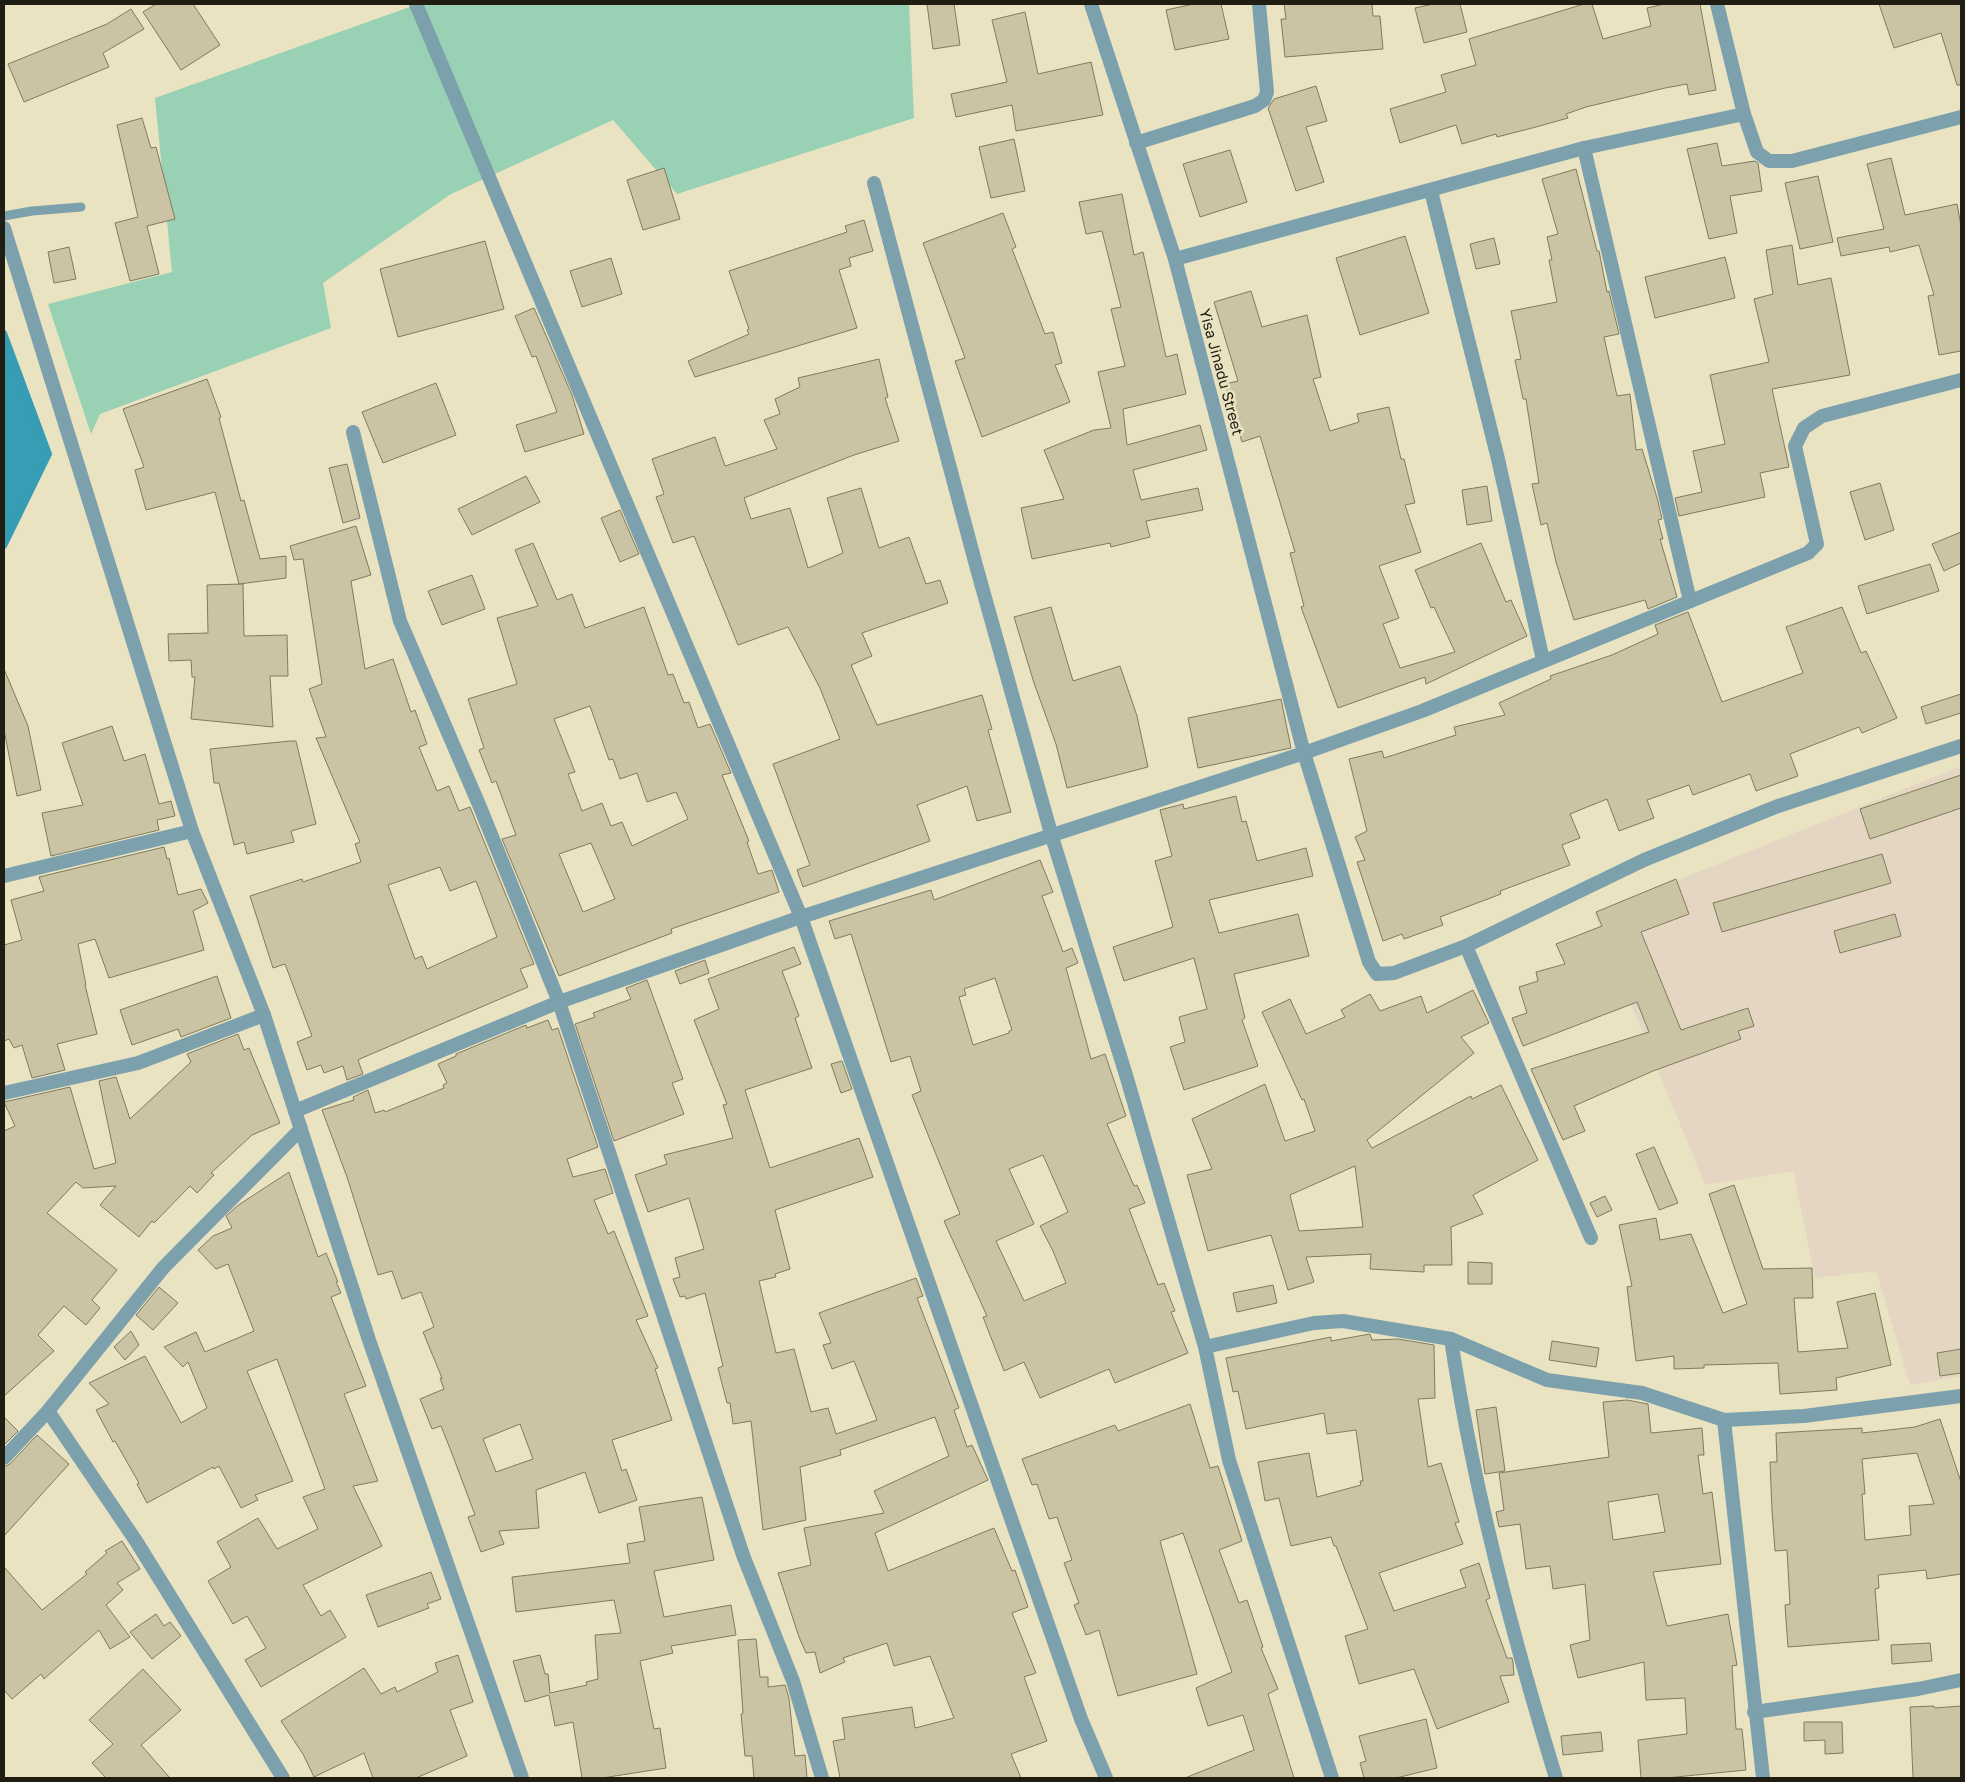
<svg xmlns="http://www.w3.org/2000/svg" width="1965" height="1782" font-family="'Golos Text',sans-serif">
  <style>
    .education { fill: #e4d6c3 }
    .green { fill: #98d1b3 }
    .water { fill: #379db5 }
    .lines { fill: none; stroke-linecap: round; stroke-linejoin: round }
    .stream { stroke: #379db5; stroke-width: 6 }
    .building { fill: #cac4a4; stroke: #807b5d; fill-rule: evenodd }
    .service { stroke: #7ca1ad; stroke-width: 9 }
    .minor { stroke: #7ca1ad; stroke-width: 14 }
    .tertiary { stroke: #7ca1ad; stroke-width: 14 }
    .labels { text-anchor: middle; stroke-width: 5; stroke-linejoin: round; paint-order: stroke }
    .street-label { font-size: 15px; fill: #201e12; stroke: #e9e3c2 }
  </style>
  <rect width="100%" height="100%" fill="#e9e3c2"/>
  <!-- education -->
  <polygon class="education" points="1961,766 1961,1376 1910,1385 1876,1271 1815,1278 1793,1171 1705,1185 1594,914"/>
  <!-- green -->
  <polygon class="green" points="418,4 909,4 914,118 677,194 613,120 451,194 323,283 331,328 100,414 91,434 48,304 172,272 155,98"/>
  <!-- water -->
  <polygon class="water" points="4,333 49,454 4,546"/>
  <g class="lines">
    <!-- stream -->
    <polyline class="stream" points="4,333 49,454 4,546"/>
  </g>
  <!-- building -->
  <g class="building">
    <polygon points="156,4 193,4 220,45 181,70 143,12"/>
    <polygon points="927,4 954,4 960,45 933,49"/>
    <polygon points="1194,4 1221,4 1229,39 1175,50 1166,10"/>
    <polygon points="1284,4 1372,4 1373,16 1380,16 1383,49 1285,57 1281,19 1286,19"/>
    <polygon points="1433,4 1460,4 1467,32 1424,43 1415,8"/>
    <polygon points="1584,4 1592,4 1603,39 1651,26 1647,8 1664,4 1700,4 1716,90 1689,95 1687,84 1665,88 1586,107 1566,114 1568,118 1536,127 1497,137 1496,134 1462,144 1456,125 1400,143 1390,109 1446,92 1441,75 1476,65 1469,39"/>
    <polygon points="1879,4 1961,4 1961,85 1957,85 1941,33 1894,48"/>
    <polygon points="131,9 144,29 103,53 109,67 24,102 8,64 107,24"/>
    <polygon points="1025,12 1038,74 1091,62 1103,115 1016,131 1012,105 956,117 951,94 1007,82 992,20"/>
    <polygon points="1316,86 1327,121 1306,127 1324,182 1296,191 1268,108 1274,99"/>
    <polygon points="142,118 151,148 156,147 175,219 147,226 159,274 130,281 115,223 138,217 117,125"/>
    <polygon points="1014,139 1025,191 991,198 979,147"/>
    <polygon points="1717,143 1722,166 1755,161 1758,163 1762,191 1730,196 1737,233 1709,239 1687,149"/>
    <polygon points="1230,150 1247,202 1200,217 1183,164"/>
    <polygon points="1891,158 1905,215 1957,204 1961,226 1961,351 1939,355 1928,296 1934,295 1919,245 1890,252 1889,247 1841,256 1837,238 1884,229 1867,164"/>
    <polygon points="664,168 680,219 643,230 627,180"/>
    <polygon points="1576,169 1597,251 1599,251 1607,292 1609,291 1619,334 1604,337 1617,396 1630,394 1636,450 1642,449 1658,501 1662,519 1658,520 1663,539 1660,539 1677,597 1648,609 1645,600 1574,620 1556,562 1547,523 1541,525 1532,484 1539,483 1526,399 1523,399 1515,360 1521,359 1511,311 1557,302 1549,260 1552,260 1547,237 1558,234 1542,179"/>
    <polygon points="1818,176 1833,242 1800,249 1785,183"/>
    <polygon points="1122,194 1134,255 1143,252 1166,357 1177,354 1186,394 1123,409 1127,445 1200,425 1207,450 1133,470 1141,500 1198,488 1203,510 1146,521 1150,537 1111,547 1110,543 1032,559 1021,508 1064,499 1044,450 1094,430 1111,428 1098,372 1125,366 1111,309 1121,307 1102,231 1086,234 1079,202"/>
    <polygon points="1003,213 1016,247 1012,249 1045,334 1053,332 1062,363 1055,365 1070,402 982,437 955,361 965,358 923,243"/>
    <polygon points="864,220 873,251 849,258 851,266 839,270 857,328 695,377 688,361 749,334 747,330 749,329 729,271 847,232 845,226"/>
    <polygon points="1405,236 1429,313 1360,335 1336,258"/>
    <polygon points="1494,238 1500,264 1476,269 1470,244"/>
    <polygon points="485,241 504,309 398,337 380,269"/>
    <polygon points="1792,245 1798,285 1831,278 1850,375 1772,389 1789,467 1760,473 1765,497 1679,516 1675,498 1702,492 1693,451 1725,444 1710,375 1769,362 1754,299 1773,294 1766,250"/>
    <polygon points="69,247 76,279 54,283 48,252"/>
    <polygon points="1725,257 1735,298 1655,318 1645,277"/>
    <polygon points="611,258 622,294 582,307 570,271"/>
    <polygon points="1251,291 1262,327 1307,315 1321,377 1313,379 1330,431 1359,422 1357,414 1389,407 1401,459 1404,459 1415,503 1405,505 1421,552 1379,566 1399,618 1383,624 1400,668 1455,652 1434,607 1431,608 1415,570 1481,543 1506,602 1511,600 1527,636 1426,684 1425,677 1338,708 1301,607 1304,606 1290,553 1295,552 1260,436 1242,442 1225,384 1238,381 1214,302"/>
    <polygon points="534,308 572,395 584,434 525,452 516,425 557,412 536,356 532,357 515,316"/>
    <polygon points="879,359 888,397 885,398 899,441 854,455 744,498 751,519 790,508 808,568 843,553 827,498 861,488 879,548 909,537 926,584 940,580 948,603 862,633 872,656 851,665 877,725 982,695 992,729 988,730 1011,812 977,821 967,786 917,805 930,841 803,887 797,870 810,865 773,764 840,739 820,688 788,627 738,645 694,536 673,543 656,497 664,494 652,459 715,437 725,466 777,449 764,420 780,414 775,399 800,387 798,378"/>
    <polygon points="207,379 221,417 219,418 241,501 244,500 260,559 286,556 286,578 239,584 215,492 146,510 135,470 144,467 123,409"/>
    <polygon points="436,383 456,435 383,463 362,412"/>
    <polygon points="347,464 360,518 343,523 329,468"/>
    <polygon points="526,476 540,502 472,535 458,509"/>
    <polygon points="1880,483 1894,530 1865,540 1850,492"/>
    <polygon points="1487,486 1492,521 1467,525 1462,490"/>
    <polygon points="620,510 639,554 620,562 601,518"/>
    <path d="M356,526L371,575L351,581L365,669L393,659L411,712L415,710L427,744L419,747L437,791L449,786L459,811L470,807L534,964L520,969L528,987L362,1058L358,1060L363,1074L347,1080L343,1066L324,1073L321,1065L307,1070L297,1042L312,1036L285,964L273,968L250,896L302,879L303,882L361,862L355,844L360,842L316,738L326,737L309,689L322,684L303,559L294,560L290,546ZM440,867L450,891L476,881L497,937L427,969L422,956L415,959L388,885Z"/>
    <polygon points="1961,532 1961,563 1944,571 1932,544"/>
    <path d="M533,543L557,600L572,594L585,628L644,607L668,675L673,674L684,703L689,702L698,728L710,724L731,773L722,775L749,841L747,842L758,874L772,870L779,892L671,929L672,933L559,976L502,839L516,835L496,781L492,783L479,750L484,748L468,699L517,684L497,618L538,606L515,550ZM590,706L609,760L613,759L620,779L637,773L647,802L676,792L688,819L632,846L622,822L611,826L602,803L582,811L568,774L575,772L554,719ZM591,843L615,899L583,912L559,854Z"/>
    <polygon points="1930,564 1939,591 1867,614 1858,586"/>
    <polygon points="472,575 485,609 442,625 428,591"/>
    <polygon points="243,584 244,636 287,635 288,676 270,676 273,727 191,719 195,677 192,677 191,660 169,661 168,634 208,633 207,585"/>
    <polygon points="1051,607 1073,681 1120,666 1137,716 1148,767 1067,788 1056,744 1034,683 1014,617"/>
    <polygon points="1842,607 1861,653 1866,651 1897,718 1862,733 1859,727 1790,754 1798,776 1756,791 1750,774 1693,795 1689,785 1647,800 1654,818 1619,831 1607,799 1570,814 1580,838 1562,845 1570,865 1500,891 1501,894 1440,917 1443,925 1404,939 1402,934 1383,941 1357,862 1365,860 1355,837 1367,831 1349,759 1382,751 1384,758 1456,735 1454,727 1505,715 1499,703 1551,679 1550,676 1612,655 1658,634 1655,625 1688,612 1722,702 1803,673 1786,627"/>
    <polygon points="4,669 28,726 41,790 17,796 4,730"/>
    <polygon points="1961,694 1961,713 1926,724 1921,707"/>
    <polygon points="1281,699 1291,748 1198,768 1188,718"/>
    <polygon points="112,726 124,761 145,754 159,804 171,801 175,816 157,820 159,830 51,856 42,813 83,805 62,743"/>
    <polygon points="290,741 296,741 316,824 291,831 294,842 247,854 244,842 234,845 219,783 214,783 210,749"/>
    <polygon points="1961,775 1961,808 1870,839 1860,809"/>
    <polygon points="1236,796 1242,822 1246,821 1257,861 1306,848 1313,876 1209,900 1219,933 1298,914 1309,956 1234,974 1245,1018 1242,1020 1258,1066 1184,1090 1170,1047 1185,1042 1179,1017 1207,1009 1194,958 1124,981 1113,947 1173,927 1155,861 1172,856 1160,810 1183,804 1184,809"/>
    <polygon points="164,847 167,859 169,858 178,895 201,889 208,903 193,911 204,950 109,978 95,939 78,944 86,985 85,985 97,1034 57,1044 65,1070 32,1078 22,1045 14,1048 9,1039 4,1041 4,945 22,940 11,900 44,891 39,877"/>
    <polygon points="1882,854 1891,883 1722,932 1713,903"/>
    <path d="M1040,860L1053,892L1042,896L1063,952L1072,948L1078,963L1066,968L1091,1059L1105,1054L1126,1116L1107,1124L1134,1186L1137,1185L1145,1203L1129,1209L1158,1285L1164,1283L1175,1311L1171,1312L1188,1353L1115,1383L1109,1369L1040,1398L1024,1362L1004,1371L983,1317L987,1316L944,1221L960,1214L912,1095L921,1091L910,1056L891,1062L851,934L835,939L829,921L931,890L934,900ZM995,978L1012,1030L1009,1031V1033L973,1045L959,997L966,995L964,989ZM1043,1155L1068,1212L1040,1226L1053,1251L1066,1283L1024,1301L996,1241L1034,1224L1009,1169Z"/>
    <polygon points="1676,879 1689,914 1641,932 1681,1030 1748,1008 1754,1026 1738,1031 1741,1039 1653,1071 1574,1106 1585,1131 1563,1140 1531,1069 1649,1032 1637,1002 1523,1046 1512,1018 1527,1013 1519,987 1538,981 1536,972 1565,964 1556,944 1602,926 1596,912"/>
    <polygon points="1895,914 1901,936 1840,953 1834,931"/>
    <polygon points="794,947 801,964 782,971 799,1016 795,1018 812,1068 745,1090 770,1168 859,1138 873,1177 775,1210 790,1269 775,1274 776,1277 759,1281 776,1353 794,1349 811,1412 828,1408 836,1434 877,1420 854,1361 832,1369 823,1345 831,1343 819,1313 916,1278 923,1296 917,1298 959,1408 954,1410 967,1447 972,1445 988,1480 875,1533 888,1571 994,1528 1012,1571 1015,1570 1028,1607 1012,1613 1036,1673 1024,1677 1047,1741 1011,1754 1021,1778 840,1778 833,1741 845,1739 842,1718 912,1707 915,1728 954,1718 930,1656 894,1666 887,1643 843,1658 845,1662 820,1673 815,1652 806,1653 799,1637 778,1573 811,1565 804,1528 884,1513 874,1491 949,1456 935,1417 840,1450 841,1455 800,1467 806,1520 763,1530 751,1421 733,1424 730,1403 727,1403 718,1368 723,1366 705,1293 686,1299 685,1296 680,1297 673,1279 680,1277 675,1258 704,1249 689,1198 648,1212 635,1175 667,1164 664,1155 733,1138 723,1105 727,1104 694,1020 719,1009 708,979"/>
    <polygon points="705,960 709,973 680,984 675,971"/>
    <polygon points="217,976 231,1018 181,1037 178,1029 132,1045 120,1010"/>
    <polygon points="647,980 683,1079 672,1083 684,1114 614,1141 575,1024 595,1017 593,1013 631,999 626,988"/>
    <path d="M1473,990L1489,1023L1461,1037L1474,1053L1367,1140L1372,1148L1471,1096L1472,1099L1501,1085L1538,1160L1473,1195L1483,1214L1451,1227L1452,1265H1424V1272L1370,1269L1371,1254L1306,1257L1314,1282L1288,1290L1271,1235L1208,1251L1187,1175L1212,1169L1192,1119L1265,1084L1285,1141L1315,1131L1304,1099L1302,1100L1262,1012L1290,999L1306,1034L1345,1017L1341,1010L1370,994L1380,1011L1421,996L1427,1013ZM1355,1166L1363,1227L1299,1231L1290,1195Z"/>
    <path d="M548,1020L552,1030L558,1028L598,1147L567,1159L573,1177L605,1169L613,1193L594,1200L608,1234L614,1231L648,1316L636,1320L658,1368L655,1369L672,1420L612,1440L622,1471L626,1469L637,1500L599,1513L585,1472L536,1490L539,1528L499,1531L504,1544L481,1552L468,1517L475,1515L451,1451L441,1426L432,1429L420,1399L444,1389L440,1378H442L423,1332L434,1327L421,1292L402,1299L392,1271L378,1275L347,1177L322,1110L354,1100L353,1097L368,1090L375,1113L384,1110L385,1112L444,1088L443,1085L447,1083L438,1064L456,1056V1054L526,1025L527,1028ZM520,1424L533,1459L496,1472L483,1439Z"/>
    <polygon points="238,1034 244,1050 249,1048 280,1123 252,1135 211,1173 214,1175 197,1193 190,1186 154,1223 152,1221 139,1237 100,1205 116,1186 83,1188 76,1182 47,1213 117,1270 92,1300 100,1308 86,1325 64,1306 38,1335 54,1351 4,1396 4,1131 15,1126 4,1102 70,1087 94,1169 116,1163 99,1081 116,1077 130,1119 191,1062 187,1054"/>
    <polygon points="842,1061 852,1089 841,1093 831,1064"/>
    <polygon points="1654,1147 1678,1203 1659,1210 1636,1154"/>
    <polygon points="289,1172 318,1257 326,1253 338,1282 336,1282 341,1293 331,1297 366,1386 344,1394 378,1481 353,1486 382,1546 303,1585 321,1616 330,1610 346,1637 261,1687 245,1660 266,1648 247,1616 233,1624 208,1581 231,1567 217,1542 258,1518 277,1549 318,1529 303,1497 325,1489 277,1359 247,1371 293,1481 255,1495 258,1500 241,1508 219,1466 214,1469 213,1467 147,1503 137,1484 139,1483 115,1441 113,1442 96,1410 109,1404 89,1383 145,1356 181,1423 207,1408 188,1362 183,1367 164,1347 196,1332 205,1352 254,1331 228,1264 216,1269 198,1250 213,1236 232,1228 226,1216 237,1206"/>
    <polygon points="1734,1185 1763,1269 1812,1268 1813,1298 1794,1298 1798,1352 1848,1348 1837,1302 1875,1293 1891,1365 1836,1378 1837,1390 1780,1394 1778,1363 1704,1365 1704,1368 1674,1369 1674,1356 1636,1361 1627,1287 1632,1286 1619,1225 1656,1218 1660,1240 1691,1234 1723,1313 1747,1304 1709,1194"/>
    <polygon points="1605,1196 1612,1210 1597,1217 1590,1203"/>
    <polygon points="1468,1262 1492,1263 1492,1284 1468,1284"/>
    <polygon points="1273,1285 1277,1303 1237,1312 1233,1293"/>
    <polygon points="159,1287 178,1303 153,1330 136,1315"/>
    <polygon points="131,1331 139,1345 125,1360 114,1347"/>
    <polygon points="1370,1334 1372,1340 1398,1339 1434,1345 1435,1398 1418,1399 1428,1467 1441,1463 1459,1522 1455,1523 1463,1544 1379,1573 1394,1611 1466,1587 1460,1570 1479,1563 1490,1598 1486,1600 1507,1658 1512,1658 1513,1662 1514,1675 1500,1676 1509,1702 1437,1729 1414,1669 1359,1684 1345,1636 1368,1629 1336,1546 1334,1546 1331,1537 1291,1546 1279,1498 1265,1501 1258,1462 1309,1453 1317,1497 1361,1485 1360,1481 1363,1481 1356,1430 1327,1434 1324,1413 1246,1429 1238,1391 1233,1392 1226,1358 1331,1337 1331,1341"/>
    <polygon points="1552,1341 1599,1348 1596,1367 1549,1360"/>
    <polygon points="1961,1349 1961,1373 1940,1376 1937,1353"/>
    <path d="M1627,1400L1648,1404L1651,1433L1702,1428L1704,1455H1698L1703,1494L1712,1492L1721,1564L1653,1572L1667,1626L1728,1614L1737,1665L1732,1666L1736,1729H1742L1746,1770L1666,1778H1641L1638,1740L1687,1734L1685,1698L1646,1700L1644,1662L1578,1678L1570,1645L1590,1640L1585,1584L1553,1589L1550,1566L1526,1569L1520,1524L1499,1527L1496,1512L1504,1510L1499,1473L1609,1457L1603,1402ZM1658,1494L1665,1532L1613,1540L1608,1502Z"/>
    <polygon points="1190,1404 1210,1468 1218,1466 1242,1541 1219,1550 1239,1603 1247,1600 1263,1647 1261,1648 1278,1689 1268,1694 1294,1778 1185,1778 1254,1750 1243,1715 1208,1726 1196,1688 1232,1672 1183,1533 1160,1541 1197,1674 1118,1696 1099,1630 1086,1635 1074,1605 1079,1603 1064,1563 1072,1560 1057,1517 1049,1519 1037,1484 1032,1485 1022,1459 1115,1425 1118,1431"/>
    <polygon points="1496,1407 1505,1471 1485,1474 1476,1410"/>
    <polygon points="4,1417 18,1431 4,1445"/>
    <path d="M1940,1419L1961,1482V1574L1927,1579L1926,1570L1878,1575L1879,1588L1875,1589L1879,1640L1788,1647L1785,1605L1790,1604L1787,1550L1775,1551L1772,1510L1770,1462H1777L1776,1433L1862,1428V1433L1915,1427ZM1917,1453L1934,1504L1909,1506L1911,1535L1865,1540L1862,1494H1865L1862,1459Z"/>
    <polygon points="37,1435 69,1464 4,1536 4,1467 10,1464"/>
    <polygon points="702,1497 714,1560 654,1571 664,1617 731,1605 736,1635 671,1646 673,1653 640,1661 654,1729 660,1728 666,1768 602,1778 582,1778 573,1722 555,1726 549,1695 525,1702 513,1661 540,1655 545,1674 548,1674 550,1693 587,1685 586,1682 598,1679 595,1635 621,1633 614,1600 516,1612 512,1577 630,1563 627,1544 645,1541 639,1507"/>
    <polygon points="122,1541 140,1569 117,1583 123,1590 106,1605 130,1637 110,1649 99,1630 44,1679 41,1674 12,1699 4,1690 4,1567 42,1610 87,1574 85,1572 107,1553 105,1551"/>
    <polygon points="431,1572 441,1599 427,1604 429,1608 378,1627 366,1595"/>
    <polygon points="156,1614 164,1626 170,1622 181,1636 152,1659 130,1632"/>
    <polygon points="756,1639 760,1677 768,1677 768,1687 785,1685 789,1698 795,1756 805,1755 807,1778 754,1778 752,1756 745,1756 741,1714 743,1713 738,1640"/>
    <polygon points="1930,1643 1932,1661 1892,1664 1891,1645"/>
    <polygon points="458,1655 473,1702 450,1710 467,1756 416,1778 373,1778 364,1753 314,1777 303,1754 281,1721 364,1668 381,1694 395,1687 397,1692 438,1672 435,1663"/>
    <polygon points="143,1669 181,1710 141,1745 170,1778 106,1778 92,1763 113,1744 89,1720"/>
    <polygon points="1934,1706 1935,1708 1961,1706 1961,1778 1913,1778 1910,1707"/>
    <polygon points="1426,1719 1437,1768 1396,1778 1364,1778 1360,1763 1366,1761 1359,1736"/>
    <polygon points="1804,1722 1842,1722 1843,1753 1825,1754 1825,1740 1804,1741"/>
    <polygon points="1601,1732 1603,1751 1563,1755 1561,1736"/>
  </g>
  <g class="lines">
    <!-- service -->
    <polyline class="service" points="4,216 32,211 81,207"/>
    <!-- minor -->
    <g class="minor">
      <polyline points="416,4 801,917 1081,1719 1106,1778"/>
      <polyline points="1091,4 1175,259 1304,753 1369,962 1377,974 1394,973 1466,946 1644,860 1778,806 1961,746"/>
      <polyline points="1744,114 1757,152 1769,161 1792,161 1961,117"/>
      <polyline points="1136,143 1255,106 1264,100 1267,92 1259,4"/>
      <polyline points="1584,148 1690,601"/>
      <polyline points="874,183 977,569 1052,837 1126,1075 1205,1347 1229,1460 1332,1778"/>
      <polyline points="1431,191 1498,459 1543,660"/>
      <polyline points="1175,259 1584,148 1744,114 1717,4"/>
      <polyline points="353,432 400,621 480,807 559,1002 743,1555 793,1681 822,1778"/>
      <polyline points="4,876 192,831"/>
      <polyline points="1466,946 1591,1238"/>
      <polyline points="4,1093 138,1063 264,1015"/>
      <polyline points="295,1111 559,1002 801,917 1304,753 1422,711 1808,553 1817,544 1795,446 1804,428 1822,416 1961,380"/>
      <path d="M1451,1339C1473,1487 1512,1635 1556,1778"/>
      <polyline points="1205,1347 1314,1323 1343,1321 1451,1339 1547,1380 1642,1393 1724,1420 1804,1416 1961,1396"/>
      <polyline points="48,1411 136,1541 283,1778"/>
      <polyline points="1724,1420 1763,1778"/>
      <polyline points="4,1458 48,1411 163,1268 301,1129"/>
      <polyline points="1754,1712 1918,1689 1961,1680"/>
    </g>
    <!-- tertiary -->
    <polyline class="tertiary" points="4,228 192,831 264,1015 369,1340 522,1778"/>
  </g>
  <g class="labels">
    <!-- street labels -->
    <g class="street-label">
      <text transform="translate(1221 372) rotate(75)" y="5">Yisa Jinadu Street</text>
    </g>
  </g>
  <!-- border -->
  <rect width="1965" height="1782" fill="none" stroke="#201e12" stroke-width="10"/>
</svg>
